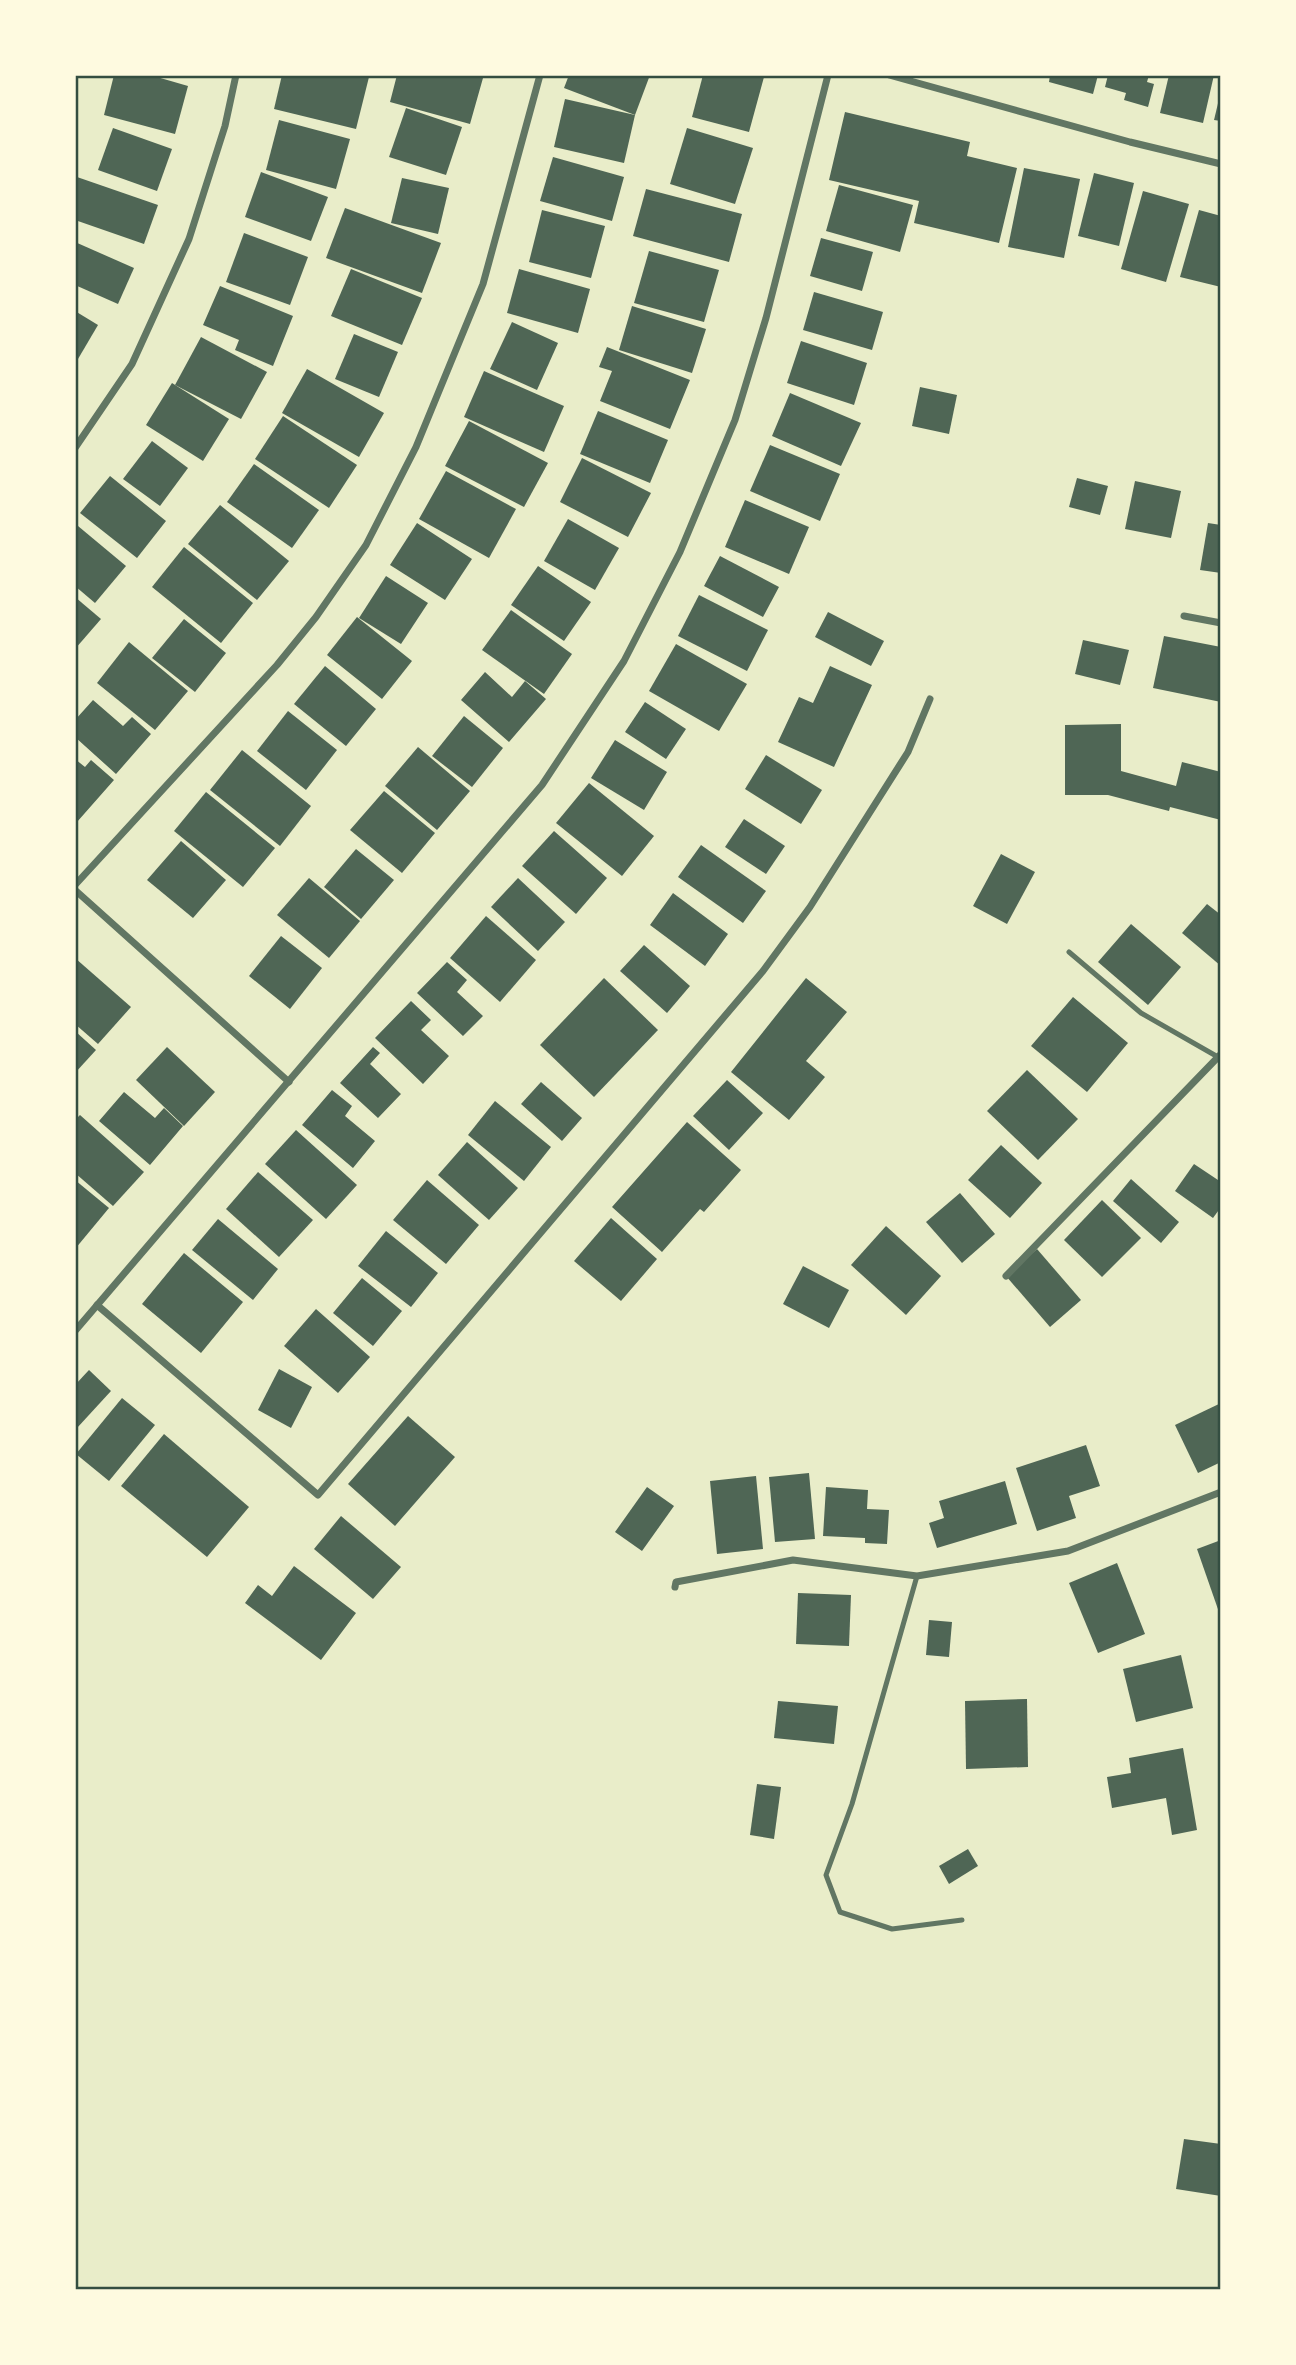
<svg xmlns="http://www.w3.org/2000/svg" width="1296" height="2365" font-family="Arial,sans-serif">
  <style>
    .building { fill: #4f6655 }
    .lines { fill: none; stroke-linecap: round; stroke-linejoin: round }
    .service { stroke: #617663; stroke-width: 5 }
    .minor { stroke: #617663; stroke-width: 7 }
    .neatline { fill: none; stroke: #344e41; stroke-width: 2.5 }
  </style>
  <rect width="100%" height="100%" fill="#e9edc9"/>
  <!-- building -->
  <g class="building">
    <polygon points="114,75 150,75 188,86 175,134 104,115"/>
    <polygon points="282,75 369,77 356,129 274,109"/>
    <polygon points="397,75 448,75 458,78 459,75 473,75 483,78 470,124 390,102"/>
    <polygon points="569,75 650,75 635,115 564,88"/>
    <polygon points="703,75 764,77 749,132 692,117"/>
    <polygon points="1050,75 1098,75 1093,94 1049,82"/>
    <polygon points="1108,75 1149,75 1147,82 1154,84 1148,107 1124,100 1126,93 1105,87"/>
    <polygon points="1169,75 1214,75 1203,123 1160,113"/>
    <polygon points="1220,95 1221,95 1221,121 1214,120"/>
    <polygon points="565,99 635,115 624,163 554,147"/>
    <polygon points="406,108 462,127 446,175 389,157"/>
    <polygon points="845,112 970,142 967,156 1017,168 999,243 914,223 919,201 829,180"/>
    <polygon points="279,120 350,139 336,189 266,170"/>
    <polygon points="113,128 172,149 157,191 98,170"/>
    <polygon points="687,128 753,148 735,204 670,184"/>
    <polygon points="553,157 624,177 612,221 540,201"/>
    <polygon points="1024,168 1080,179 1064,258 1008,247"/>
    <polygon points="261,172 328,197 311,241 245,217"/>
    <polygon points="1094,173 1134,183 1119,246 1078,236"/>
    <polygon points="77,177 158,205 144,244 75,220 75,183"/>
    <polygon points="402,178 449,188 438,234 391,223"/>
    <polygon points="839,185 913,205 900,252 826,231"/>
    <polygon points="646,189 742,214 729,262 633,236"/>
    <polygon points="1143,191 1189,204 1166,282 1121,269"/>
    <polygon points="345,208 441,243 422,293 326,258"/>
    <polygon points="542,210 605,226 591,278 529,262"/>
    <polygon points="1199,210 1221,216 1221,287 1180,277"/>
    <polygon points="244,233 308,257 290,305 226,282"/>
    <polygon points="821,238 873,252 862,291 810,276"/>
    <polygon points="75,242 134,268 118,304 75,285"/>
    <polygon points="649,251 719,270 704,322 634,303"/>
    <polygon points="351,269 422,298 402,345 331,316"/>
    <polygon points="519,269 590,289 578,333 507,313"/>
    <polygon points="220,286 293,316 273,366 235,350 239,340 203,325"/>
    <polygon points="814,292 883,312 872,350 803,330"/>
    <polygon points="632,306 706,329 692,373 619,350"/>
    <polygon points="75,311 98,325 78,359 75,358"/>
    <polygon points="512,322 558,343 537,390 490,369"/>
    <polygon points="354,334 398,352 379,397 335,379"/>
    <polygon points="201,337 267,372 241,419 175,385"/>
    <polygon points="801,341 867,363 854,405 787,383"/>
    <polygon points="607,347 690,380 670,429 600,401 612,371 599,367"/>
    <polygon points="307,369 384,413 359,457 282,413"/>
    <polygon points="484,371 564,406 544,452 464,417"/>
    <polygon points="172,383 229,419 203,461 146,425"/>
    <polygon points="920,387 957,395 949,434 912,426"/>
    <polygon points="790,393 861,423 841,466 772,436"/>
    <polygon points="598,411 668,440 650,483 580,454"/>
    <polygon points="283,416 357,465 329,508 255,459"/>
    <polygon points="469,421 548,463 524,507 445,466"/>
    <polygon points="152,441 188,468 160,506 123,479"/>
    <polygon points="770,445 840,474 820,521 750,491"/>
    <polygon points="582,458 651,493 628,537 560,502"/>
    <polygon points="254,464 319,510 292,548 227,502"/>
    <polygon points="446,471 516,509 489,558 419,519"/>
    <polygon points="110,476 166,521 137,558 80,513"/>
    <polygon points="1077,478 1108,486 1100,515 1069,507"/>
    <polygon points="1135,481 1181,491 1171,538 1125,529"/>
    <polygon points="745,500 809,527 789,574 725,547"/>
    <polygon points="220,505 289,561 257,600 188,544"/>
    <polygon points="568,519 619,548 595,590 544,561"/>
    <polygon points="417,523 472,559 445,600 390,565"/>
    <polygon points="1208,523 1221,525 1221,573 1200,570"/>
    <polygon points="78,526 126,566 95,603 75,586 75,530"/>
    <polygon points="184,547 253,603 221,643 152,587"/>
    <polygon points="720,556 779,587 763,617 704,586"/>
    <polygon points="538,566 591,602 564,641 511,605"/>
    <polygon points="386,576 428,603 401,644 359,618"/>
    <polygon points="699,595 768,630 747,671 678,636"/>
    <polygon points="75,597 101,619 75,649"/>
    <polygon points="511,610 572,654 544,694 482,650"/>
    <polygon points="828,612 884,641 871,666 815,637"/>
    <polygon points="357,617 412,661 382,699 327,655"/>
    <polygon points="184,619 226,653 195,692 152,658"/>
    <polygon points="1164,636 1221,647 1221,702 1153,688"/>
    <polygon points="1083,640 1129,650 1120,685 1075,674"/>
    <polygon points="129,642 188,691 155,730 97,683"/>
    <polygon points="676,644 747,684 719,731 649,691"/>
    <polygon points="325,666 376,709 346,746 294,704"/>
    <polygon points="830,666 872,685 834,767 778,742 799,697 813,703"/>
    <polygon points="485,672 512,697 525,681 546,699 509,742 461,700"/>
    <polygon points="93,700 123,726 132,717 151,734 116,774 75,737 75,720"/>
    <polygon points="645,702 686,729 666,759 625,732"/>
    <polygon points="288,711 337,750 306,790 257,751"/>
    <polygon points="464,716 503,748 472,787 432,756"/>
    <polygon points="1121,724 1121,771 1176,786 1182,762 1221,772 1221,820 1170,807 1169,811 1108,795 1065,795 1065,725"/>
    <polygon points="615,740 667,772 644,810 591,778"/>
    <polygon points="418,747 470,791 437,830 385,786"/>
    <polygon points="242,750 311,806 280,846 210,790"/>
    <polygon points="766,755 822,790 801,824 745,789"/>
    <polygon points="75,759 85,767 91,760 114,780 77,822"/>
    <polygon points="589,783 654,836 622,876 556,823"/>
    <polygon points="384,791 435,833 402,873 350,830"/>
    <polygon points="206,792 275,848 243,887 174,831"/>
    <polygon points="744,819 785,846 766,874 725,847"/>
    <polygon points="554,831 607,878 576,914 522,866"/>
    <polygon points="181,841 226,880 193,918 147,880"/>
    <polygon points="701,845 766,891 743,923 678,877"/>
    <polygon points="356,849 394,880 361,919 324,887"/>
    <polygon points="1001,854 1035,872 1007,924 973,906"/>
    <polygon points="309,878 360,921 329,958 277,915"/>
    <polygon points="518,878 565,922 538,951 491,907"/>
    <polygon points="673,893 728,934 705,966 650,925"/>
    <polygon points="1207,904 1221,915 1221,966 1182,933"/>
    <polygon points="486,916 536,960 500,1002 450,958"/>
    <polygon points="1131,924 1181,967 1148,1005 1098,962"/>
    <polygon points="281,936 322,968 290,1009 249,976"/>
    <polygon points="644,945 690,986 667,1013 620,971"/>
    <polygon points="75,958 131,1007 98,1044 75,1024"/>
    <polygon points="447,962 467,980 457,992 483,1016 463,1036 417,993"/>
    <polygon points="604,978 658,1030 594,1097 540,1045"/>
    <polygon points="806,978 847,1012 806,1061 825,1077 789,1120 731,1072"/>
    <polygon points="1073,997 1128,1043 1087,1092 1031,1046"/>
    <polygon points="411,1001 431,1020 421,1030 449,1056 423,1084 375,1038"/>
    <polygon points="75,1031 96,1050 75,1073"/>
    <polygon points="167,1047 215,1092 184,1126 136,1080"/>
    <polygon points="373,1047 380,1053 370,1064 401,1094 378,1118 340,1083"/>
    <polygon points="1027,1070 1078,1119 1038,1160 987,1111"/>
    <polygon points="727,1080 763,1113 729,1150 693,1116"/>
    <polygon points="541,1082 582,1118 562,1141 521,1104"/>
    <polygon points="332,1090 352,1106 345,1116 375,1141 353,1168 302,1125"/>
    <polygon points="124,1092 155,1118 164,1108 183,1126 150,1165 99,1121"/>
    <polygon points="495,1101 551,1147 524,1181 468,1135"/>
    <polygon points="80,1115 144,1172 113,1206 75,1173 75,1120"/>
    <polygon points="687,1122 741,1170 704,1212 700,1209 662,1252 612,1207"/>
    <polygon points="296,1130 357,1185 326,1219 265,1164"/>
    <polygon points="467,1142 518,1188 489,1220 438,1175"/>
    <polygon points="1001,1145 1042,1183 1010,1218 968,1180"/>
    <polygon points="1194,1164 1221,1182 1221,1207 1213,1218 1175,1191"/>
    <polygon points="258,1172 313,1220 279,1257 226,1209"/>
    <polygon points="1131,1179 1179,1222 1161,1243 1113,1201"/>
    <polygon points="75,1180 109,1208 75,1249"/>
    <polygon points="427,1180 479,1225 446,1264 393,1220"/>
    <polygon points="960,1193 995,1234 962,1263 926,1222"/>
    <polygon points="1102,1200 1141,1238 1102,1277 1064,1240"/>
    <polygon points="611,1218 657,1259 621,1301 574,1261"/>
    <polygon points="218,1219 278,1269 253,1300 192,1250"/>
    <polygon points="886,1226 941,1276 906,1315 851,1265"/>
    <polygon points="386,1231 438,1273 411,1307 358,1266"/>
    <polygon points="1037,1249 1081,1300 1050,1327 1006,1276"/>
    <polygon points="184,1253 243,1302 201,1353 142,1304"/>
    <polygon points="803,1266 849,1290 829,1328 783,1304"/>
    <polygon points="362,1278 402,1311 373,1346 333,1313"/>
    <polygon points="316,1309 370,1357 338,1393 284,1346"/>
    <polygon points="279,1369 312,1387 291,1428 258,1410"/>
    <polygon points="89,1370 111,1391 77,1428 75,1385"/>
    <polygon points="122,1398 155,1425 109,1481 76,1454"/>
    <polygon points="1221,1403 1221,1462 1198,1473 1175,1425"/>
    <polygon points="408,1416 455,1457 395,1526 348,1484"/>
    <polygon points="164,1434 249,1507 207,1557 121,1486"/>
    <polygon points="1086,1445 1100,1486 1069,1496 1076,1518 1037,1531 1016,1468"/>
    <polygon points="809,1473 815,1539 775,1542 769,1477"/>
    <polygon points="756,1476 763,1549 717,1554 710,1481"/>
    <polygon points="1005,1481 1017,1524 937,1548 929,1523 944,1518 939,1501"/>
    <polygon points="647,1487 674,1506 642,1551 615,1532"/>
    <polygon points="826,1487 868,1490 867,1509 889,1510 887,1544 865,1543 865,1538 823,1536"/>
    <polygon points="341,1516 401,1567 373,1599 314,1549"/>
    <polygon points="1221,1540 1221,1615 1220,1615 1197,1549"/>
    <polygon points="1117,1563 1145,1634 1098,1653 1069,1583"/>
    <polygon points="294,1566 356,1613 321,1660 245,1603 258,1585 272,1596"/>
    <polygon points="798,1593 851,1595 849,1646 796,1644"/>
    <polygon points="929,1620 952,1622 949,1657 926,1655"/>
    <polygon points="1181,1655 1193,1708 1136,1722 1123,1669"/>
    <polygon points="1027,1699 1028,1767 966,1769 965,1701"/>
    <polygon points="778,1701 838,1706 834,1744 774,1738"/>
    <polygon points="1183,1748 1197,1830 1172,1835 1166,1798 1112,1808 1107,1777 1131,1773 1129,1758"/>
    <polygon points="757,1784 781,1787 774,1839 750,1835"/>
    <polygon points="968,1849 978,1866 949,1884 939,1866"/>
    <polygon points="1184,2139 1221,2144 1221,2196 1176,2189"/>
  </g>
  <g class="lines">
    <!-- service -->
    <g class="service">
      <polyline points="1069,952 1141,1013 1218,1057"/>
      <polyline points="917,1576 852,1804 826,1875 840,1912 892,1929 962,1920"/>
    </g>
    <!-- minor -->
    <g class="minor">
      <polyline points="889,75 1130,142 1221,164"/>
      <polyline points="75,448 132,364 189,239 225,126 236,75"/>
      <polyline points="1184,616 1221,623"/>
      <polyline points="75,885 277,665 316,617 366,545 416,447 483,284 540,75"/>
      <polyline points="75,890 289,1082"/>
      <polyline points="1006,1276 1221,1054"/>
      <polyline points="97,1305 318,1495 763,971 810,907 908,752 930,699"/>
      <polyline points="75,1331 542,785 624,661 680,552 735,420 766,318 828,75"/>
      <polyline points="675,1587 676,1582 793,1560 917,1576 1068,1551 1221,1492"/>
    </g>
  </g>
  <!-- border -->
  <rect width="1296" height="2365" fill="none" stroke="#fefae0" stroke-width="154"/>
  <rect x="77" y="77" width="1142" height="2211" class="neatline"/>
</svg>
